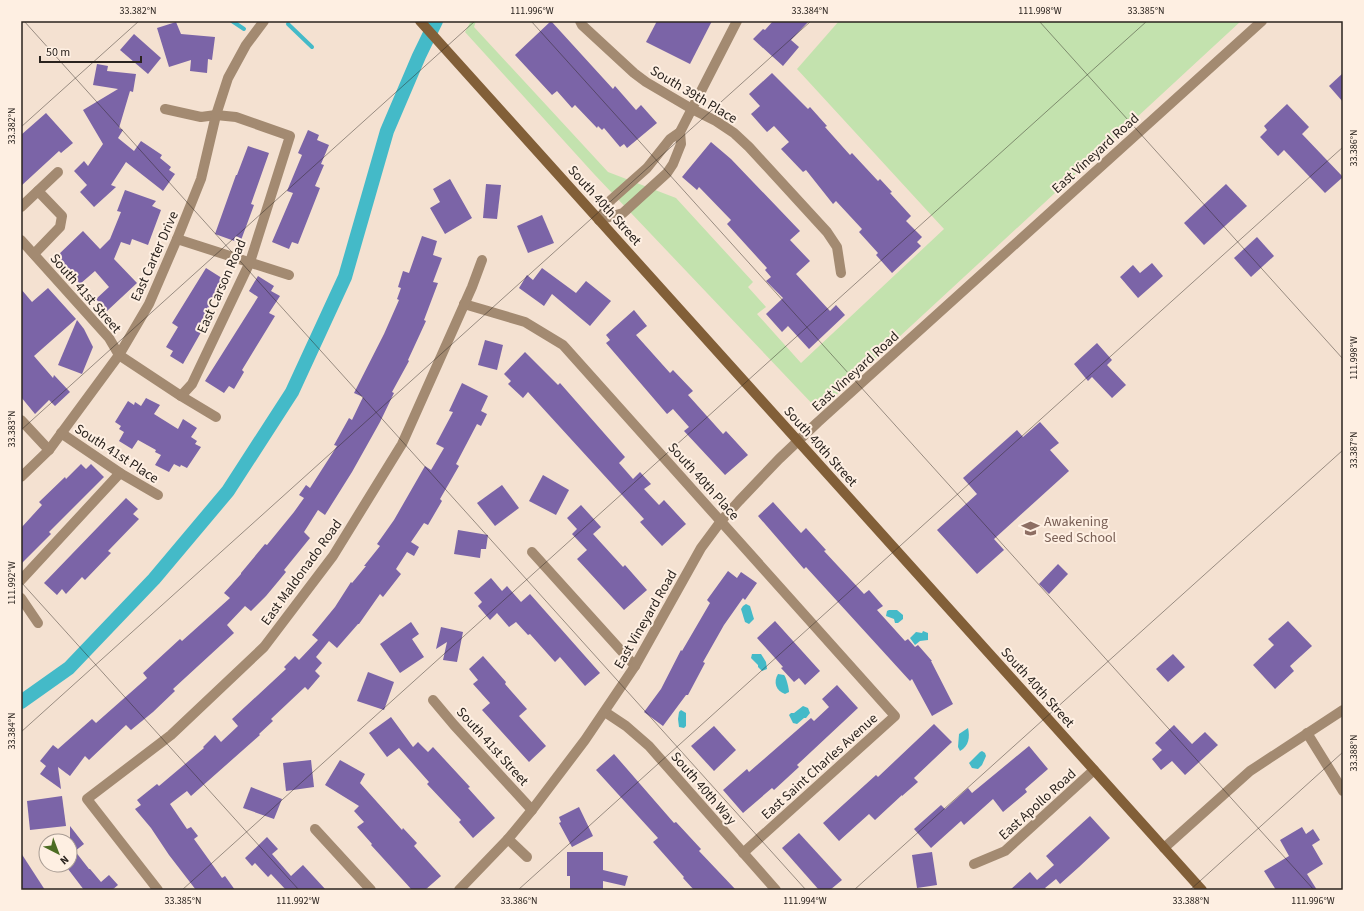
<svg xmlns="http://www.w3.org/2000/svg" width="1364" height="911" font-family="'Source Sans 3',sans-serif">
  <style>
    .green { fill: #c3e2ae }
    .water { fill: #44bac8 }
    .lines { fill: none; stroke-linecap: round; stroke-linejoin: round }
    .stream { stroke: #44bac8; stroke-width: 4 }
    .canal { stroke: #44bac8; stroke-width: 14 }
    .building { fill: #7b64a7 }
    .street { stroke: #a38a71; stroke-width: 10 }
    .secondary { stroke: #825f38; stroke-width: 10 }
    .ticks { fill: none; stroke: #2a231e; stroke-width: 1; stroke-opacity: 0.45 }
    .labels { text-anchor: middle; stroke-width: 4; stroke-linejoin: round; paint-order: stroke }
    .street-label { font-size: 14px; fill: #2a231e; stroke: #feefe2 }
    .education-label { font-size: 14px; fill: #785e54; stroke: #feefe2; text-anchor: start }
    .neatline { fill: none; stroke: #2a231e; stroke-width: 1.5 }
    .ticks-label { font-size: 10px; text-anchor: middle; fill: #2a231e }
  </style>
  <rect width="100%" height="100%" fill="#f4e1d1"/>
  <!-- green -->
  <polygon class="green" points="471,21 476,21 474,27 608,172 676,198 753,282 748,287 766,307 757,314 801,363 944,229 797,69 839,21 1241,21 819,411 594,174 465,32"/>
  <!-- water -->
  <g class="water">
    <polygon points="746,604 750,606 754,619 749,624 745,622 741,609 743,606"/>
    <polygon points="889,610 897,610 903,615 903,619 898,623 895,623 894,619 886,616 887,611"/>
    <polygon points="923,631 928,633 928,640 920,641 915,645 910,638 916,632 922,633"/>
    <polygon points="752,654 761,654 766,662 767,669 762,671 758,667 758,665 751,658"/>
    <path d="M778,674L784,675C786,676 789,689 789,692L785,694C776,691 773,682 778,674Z"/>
    <polygon points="803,706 808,708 810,713 806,718 804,718 797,724 793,723 789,715 791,713 794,713"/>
    <polygon points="681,710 686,713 686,726 684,728 679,727 678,719 679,712"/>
    <path d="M968,728C970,737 969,746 960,751L958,747L959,734Z"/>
    <polygon points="982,751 985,753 986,756 982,765 978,769 972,768 969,763 980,752"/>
  </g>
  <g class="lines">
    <!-- stream -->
    <g class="stream">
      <polyline points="232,21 244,29"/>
      <polyline points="288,24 312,47"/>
    </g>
    <!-- canal -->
    <polyline class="canal" points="21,702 69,668 154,579 228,491 292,392 345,277 387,131 419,56 436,21"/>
  </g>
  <!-- building -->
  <g class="building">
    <polygon points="551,21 613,89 615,86 636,110 641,105 657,123 627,148 624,144 620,147 604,128 602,130 598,126 597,128 575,105 572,108 557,91 552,95 515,55"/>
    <polygon points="657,21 712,21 690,64 646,42"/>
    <polygon points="773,21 809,21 791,40 799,47 783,66 753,39 763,29 765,30"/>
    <polygon points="176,22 181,34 215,37 212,60 208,59 207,73 190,71 191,60 169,67 157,28"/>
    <polygon points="134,34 161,58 148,74 120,50"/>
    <polygon points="97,64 108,66 107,71 136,74 133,92 130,91 119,128 123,130 118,138 134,151 141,141 162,155 160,158 171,167 169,170 175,174 163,191 126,162 111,185 116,187 94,207 80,192 87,185 74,171 84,161 88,166 103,144 83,110 118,89 93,85"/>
    <polygon points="772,73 808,109 810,107 827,126 825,127 850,155 852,153 878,181 880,179 892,192 890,193 911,216 906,221 922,237 917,242 921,246 892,273 876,255 878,253 859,232 862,229 836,201 833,204 806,170 803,172 781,149 789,142 774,126 767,132 751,114 760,106 749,94"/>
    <polygon points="1343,73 1343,102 1329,86"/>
    <polygon points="1287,104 1309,127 1302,134 1343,177 1325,193 1284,150 1278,156 1260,137 1267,130 1264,126"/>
    <polygon points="46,113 73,143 61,153 59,151 21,186 21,135"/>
    <polygon points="308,130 319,135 317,140 329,145 321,164 324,165 315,186 320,188 298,244 292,242 289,249 272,242 293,193 287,191 302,155 298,153"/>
    <polygon points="711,142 731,159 800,231 790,240 810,261 796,274 830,311 836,305 845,315 809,349 788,326 782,332 766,314 783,298 766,281 771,277 765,270 767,268 727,224 731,220 699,187 697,190 682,177"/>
    <polygon points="248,146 269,153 251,204 254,205 240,243 215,234 236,175 237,175"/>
    <polygon points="450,179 472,218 445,234 430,208 440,202 433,189"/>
    <polygon points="486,184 501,185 497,219 483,218"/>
    <polygon points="1226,184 1247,206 1204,245 1184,223"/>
    <polygon points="125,190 156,201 152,206 161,210 148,245 132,239 130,245 121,242 114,259 137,283 107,311 96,299 109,287 95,271 80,284 57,256 83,231 100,249 110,239 121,212 117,211"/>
    <polygon points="542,215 554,243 528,253 517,226"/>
    <polygon points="422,236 437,241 433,255 442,258 433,282 438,283 424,320 426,321 408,360 409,361 392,392 394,393 380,422 352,472 325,515 318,510 304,532 310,538 284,570 286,572 266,596 251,611 245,606 227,625 234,633 173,689 175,691 153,712 131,730 126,725 89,760 85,756 70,776 58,767 61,789 40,774 46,766 40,761 53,745 58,749 92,719 96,723 147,678 143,673 180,639 182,641 230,598 224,593 241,574 241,573 265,544 267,545 294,512 304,498 299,495 306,485 310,488 337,446 334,445 349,418 352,420 363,397 354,393 384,334 399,300 397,299 401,288 398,287 403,271 409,273"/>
    <polygon points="1257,237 1274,256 1251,277 1234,258"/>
    <polygon points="1152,263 1163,276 1138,298 1120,277 1133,265 1140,273"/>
    <polygon points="206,268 225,280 199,325 204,327 183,364 170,356 173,351 166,347 178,327 172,323"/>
    <polygon points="542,268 576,293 586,281 611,301 590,326 552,294 544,306 519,288 527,275 533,280"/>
    <polygon points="258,276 274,286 271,291 280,296 269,313 275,316 242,370 244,372 234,389 229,386 224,393 205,381 258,297 249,291"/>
    <polygon points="48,288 76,319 34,356 53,378 54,375 70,392 55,406 49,400 35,414 21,397 21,289 32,302"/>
    <polygon points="634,310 647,326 636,335 670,373 673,370 693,391 688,395 723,434 726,431 748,455 725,475 684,431 689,427 673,409 667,414 606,343 610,340 606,335"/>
    <polygon points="77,320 84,329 93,347 82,374 58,365"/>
    <polygon points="485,340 503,345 497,370 478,365"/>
    <polygon points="1097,343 1112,360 1107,365 1126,385 1112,398 1092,377 1088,381 1074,364"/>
    <polygon points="525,352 558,385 560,383 625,457 619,463 633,479 640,472 651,484 644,489 659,505 664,500 686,524 662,546 640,522 644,519 528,392 523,398 508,384 511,381 504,374"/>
    <polygon points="462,383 488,396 481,411 487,414 481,426 477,424 456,464 459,466 440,499 442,501 428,525 424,523 411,542 419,547 414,556 407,552 396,569 401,574 383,597 380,594 359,624 358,624 337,648 329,641 316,657 322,663 315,671 320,676 308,690 305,687 271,719 273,721 259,734 260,735 191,796 187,791 170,804 187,829 191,827 198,836 194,839 222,878 225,876 235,890 196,890 169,855 151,828 135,809 141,805 137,800 157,784 159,786 204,748 203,747 215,735 221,742 238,726 232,719 286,669 284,667 295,656 299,660 318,640 312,635 335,607 351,582 352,583 366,566 364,566 380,546 377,544 394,520 425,466 431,470 444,448 436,444 453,412 449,411"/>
    <polygon points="146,398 160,405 154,414 178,429 183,419 197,428 191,437 197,441 195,444 201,447 187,468 181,465 180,467 174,464 169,472 155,465 161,455 155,452 156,450 138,440 132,449 119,441 124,432 119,429 121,426 115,422 128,401 134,405 135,402 141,406"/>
    <polygon points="1040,422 1059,443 1050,450 1069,471 994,539 1004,550 977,574 937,530 977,494 963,478 1017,430 1023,437"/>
    <polygon points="81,464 86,469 91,464 104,477 49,532 51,534 21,564 21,528 42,505 39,502 65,477 66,479"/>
    <polygon points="543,475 569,490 556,515 529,501"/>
    <polygon points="502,485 519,508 495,526 477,503"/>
    <polygon points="126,498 138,509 133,514 139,519 108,551 111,553 85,580 82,577 66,594 62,589 57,595 44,583"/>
    <polygon points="773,502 801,533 806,528 826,550 824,551 864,594 869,590 883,606 877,610 905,641 908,639 915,647 918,645 932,661 931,661 953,704 932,716 912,679 910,681 806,567 804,569 758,516"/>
    <polygon points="581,505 601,527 593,534 623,567 625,565 647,590 624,610 577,559 587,550 572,534 577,529 567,518"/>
    <polygon points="458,530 488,535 486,549 481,549 480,558 454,554"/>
    <polygon points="1058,564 1068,574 1049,594 1039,584"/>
    <polygon points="728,571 737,578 741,572 757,583 745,600 743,598 724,625 703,662 705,663 688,695 686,695 663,726 644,712 661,689 681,650 682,651 710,603 707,600"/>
    <polygon points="491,578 502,591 507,586 521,602 530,594 600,673 585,686 560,657 555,662 530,634 528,635 516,622 509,627 497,613 490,620 478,606 482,602 474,593"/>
    <polygon points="775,621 820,671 805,685 799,678 794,682 781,668 783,667 757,638"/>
    <polygon points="1288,621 1312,646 1290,666 1294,671 1275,689 1253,665 1274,645 1268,639"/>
    <polygon points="411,622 419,634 412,639 424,657 400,673 380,644"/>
    <polygon points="441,627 463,632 457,662 443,660 447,642 436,649"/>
    <polygon points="1173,654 1185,667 1168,682 1156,669"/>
    <polygon points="483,656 506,682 505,684 527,709 519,716 546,746 529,762 482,710 490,703 473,684 478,680 469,669"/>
    <polygon points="368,672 394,682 384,710 357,701"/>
    <polygon points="837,685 858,708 797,765 799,767 774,790 772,788 743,813 723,790 747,769 749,772 811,718 814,721 829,707 822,699"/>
    <polygon points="391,717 413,747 418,742 428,752 433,747 470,787 468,788 495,818 473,838 459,822 461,820 427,784 429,782 399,748 387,757 369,733"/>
    <polygon points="934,724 952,742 914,778 918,782 902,796 902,795 875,820 869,814 839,841 823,823 876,775 878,777"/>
    <polygon points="1174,725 1192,744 1205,732 1218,745 1185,775 1172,761 1161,770 1152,759 1162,750 1155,743"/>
    <polygon points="714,726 736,750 714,771 691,746"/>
    <polygon points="1029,746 1048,769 1025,789 1027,792 1003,812 993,799 964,825 961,821 931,848 914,829 941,805 945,809 968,788 972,793"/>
    <polygon points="614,754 674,823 676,822 701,849 699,851 736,890 694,890 683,878 684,877 653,842 658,838 596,770"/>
    <polygon points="311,760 314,787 286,791 283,763"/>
    <polygon points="340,760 365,774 360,783 402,830 403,828 417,843 414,846 441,876 425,890 412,890 371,845 372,844 357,827 364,822 354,811 359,806 325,785"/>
    <polygon points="251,787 282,799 274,819 243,808"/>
    <polygon points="62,796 66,826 30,830 27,801"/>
    <polygon points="579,807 593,836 572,847 559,823 561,822 559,817"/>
    <polygon points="1090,816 1110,838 1079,867 1060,884 1056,879 1045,888 1047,890 1010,890 1030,872 1037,880 1054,865 1046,856"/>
    <polygon points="70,826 84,844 75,851 89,869 90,869 101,882 109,875 118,885 112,890 84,890 65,865 70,865"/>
    <polygon points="1302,827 1306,834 1313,829 1320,840 1312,845 1323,864 1307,874 1317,890 1276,890 1264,871 1289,856 1280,840"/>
    <polygon points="799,833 842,880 830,890 819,890 782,848"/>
    <polygon points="267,837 278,849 272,854 291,876 303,865 326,890 286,890 271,874 268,877 255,863 252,866 245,858"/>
    <polygon points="567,852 603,852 603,870 628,876 625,886 603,881 603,889 570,889 570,876 567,876"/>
    <polygon points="932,852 937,885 917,888 912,855"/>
    <polygon points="21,853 45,890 21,890"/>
  </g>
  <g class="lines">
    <!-- street -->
    <g class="street">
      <polyline points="580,21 582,25 634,73 646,82 692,109 716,121 734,133 749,147 827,232 837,247 841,273"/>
      <polyline points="165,109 201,117 216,115 236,117 290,136 250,262 192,384 181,396"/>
      <polyline points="21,207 58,172"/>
      <polyline points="599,220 611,200 647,168 670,139 680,132 737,21"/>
      <polyline points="599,220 623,213 667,173 673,164 681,144 680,132"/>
      <polyline points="177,239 289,275"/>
      <polyline points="21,240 109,338 119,355 181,396 216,417"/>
      <polyline points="34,254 60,227 62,216 38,191"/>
      <polyline points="464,304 525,322 563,345 895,716 743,853"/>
      <polyline points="21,420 49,450"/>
      <polyline points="61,433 120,473 158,495"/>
      <polyline points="21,477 49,450 119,355 149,304 177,239 201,179 216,115 228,78 246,45 264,21"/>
      <polyline points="532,552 635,666"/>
      <polyline points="21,580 120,473"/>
      <polyline points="21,598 38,623"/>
      <polyline points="433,700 454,725 532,810"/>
      <polyline points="605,712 626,726 649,746 776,890"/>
      <polyline points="1307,733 1343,791"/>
      <polyline points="315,829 371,890"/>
      <polyline points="508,839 527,857"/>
      <polyline points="1164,848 1250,771 1343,710"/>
      <polyline points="974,864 1005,851 1094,770"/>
      <polyline points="158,890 87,799 171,735 264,647 333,556 402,444 472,287 482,260"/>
      <polyline points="459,890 508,839 532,810 585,740 635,666 701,548 721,521 739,501 779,459 818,422 1262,21"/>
    </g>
    <!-- secondary -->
    <polyline class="secondary" points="420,21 1202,890"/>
  </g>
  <!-- ticks -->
  <path class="ticks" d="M24,21L806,890M531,21L1314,890M1039,21L1343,359M21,127L139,21M21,430L475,21M21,582L299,890M21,732L811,21M182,890L1147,21M518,890L1343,147M854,890L1343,450M1190,890L1343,752"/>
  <!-- icons -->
  <defs>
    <symbol id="school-bare" viewBox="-9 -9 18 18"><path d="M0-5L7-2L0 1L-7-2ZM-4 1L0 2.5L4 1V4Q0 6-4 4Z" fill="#8d6e63" stroke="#feefe2" stroke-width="2.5" paint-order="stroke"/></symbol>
  </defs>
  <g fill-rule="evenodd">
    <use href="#school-bare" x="1018" y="516" width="25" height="25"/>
  </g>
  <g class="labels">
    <!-- street labels -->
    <g class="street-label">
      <text transform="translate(694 94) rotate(31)" y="5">South 39th Place</text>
      <text transform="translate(1095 153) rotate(-42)" y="5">East Vineyard Road</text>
      <text transform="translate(605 205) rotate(48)" y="5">South 40th Street</text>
      <text transform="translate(154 256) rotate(-66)" y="5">East Carter Drive</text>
      <text transform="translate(221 286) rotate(-66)" y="5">East Carson Road</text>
      <text transform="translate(86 293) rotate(49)" y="5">South 41st Street</text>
      <text transform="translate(855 371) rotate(-42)" y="5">East Vineyard Road</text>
      <text transform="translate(821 446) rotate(48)" y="5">South 40th Street</text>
      <text transform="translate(117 453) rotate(33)" y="5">South 41st Place</text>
      <text transform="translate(704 481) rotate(48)" y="5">South 40th Place</text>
      <text transform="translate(301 572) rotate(-54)" y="5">East Maldonado Road</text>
      <text transform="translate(645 619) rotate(-60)" y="5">East Vineyard Road</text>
      <text transform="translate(1038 687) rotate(48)" y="5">South 40th Street</text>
      <text transform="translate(493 746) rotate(48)" y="5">South 41st Street</text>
      <text transform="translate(819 766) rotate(-42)" y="5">East Saint Charles Avenue</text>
      <text transform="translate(704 788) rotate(49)" y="5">South 40th Way</text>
      <text transform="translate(1037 804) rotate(-42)" y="5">East Apollo Road</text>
    </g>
    <!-- education labels -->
    <g class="education-label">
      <text x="1044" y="526">Awakening<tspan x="1044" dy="16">Seed School</tspan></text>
    </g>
  </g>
  <!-- border -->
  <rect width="1364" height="911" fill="none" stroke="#feefe2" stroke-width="44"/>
  <!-- north arrow -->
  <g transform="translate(58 853) rotate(138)"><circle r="19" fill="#feefe2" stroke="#a99d94"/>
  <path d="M0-3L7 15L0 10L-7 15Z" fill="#4c6c23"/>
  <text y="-6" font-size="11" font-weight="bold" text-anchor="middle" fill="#2a231e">N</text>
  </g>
  <!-- scale -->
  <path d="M40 56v6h101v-6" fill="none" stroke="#2a231e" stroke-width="2"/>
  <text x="46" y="56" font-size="12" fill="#2a231e" stroke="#feefe2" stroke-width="3" paint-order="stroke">50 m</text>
  <rect x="22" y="22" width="1320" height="867" class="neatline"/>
  <g class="ticks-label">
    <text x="138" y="14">33.382°N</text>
    <text x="532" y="14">111.996°W</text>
    <text x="810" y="14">33.384°N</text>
    <text x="1040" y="14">111.998°W</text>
    <text x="1146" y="14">33.385°N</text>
    <text transform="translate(11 126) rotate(-90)" y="4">33.382°N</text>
    <text transform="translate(1353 148) rotate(-90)" y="4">33.386°N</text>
    <text transform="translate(1353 358) rotate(-90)" y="4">111.998°W</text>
    <text transform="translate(11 429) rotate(-90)" y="4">33.383°N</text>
    <text transform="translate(1353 450) rotate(-90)" y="4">33.387°N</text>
    <text transform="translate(11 583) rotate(-90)" y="4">111.992°W</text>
    <text transform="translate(11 731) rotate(-90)" y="4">33.384°N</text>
    <text transform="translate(1353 753) rotate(-90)" y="4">33.388°N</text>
    <text x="183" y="904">33.385°N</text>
    <text x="298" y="904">111.992°W</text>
    <text x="519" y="904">33.386°N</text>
    <text x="805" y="904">111.994°W</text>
    <text x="1191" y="904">33.388°N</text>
    <text x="1313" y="904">111.996°W</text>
  </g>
</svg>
